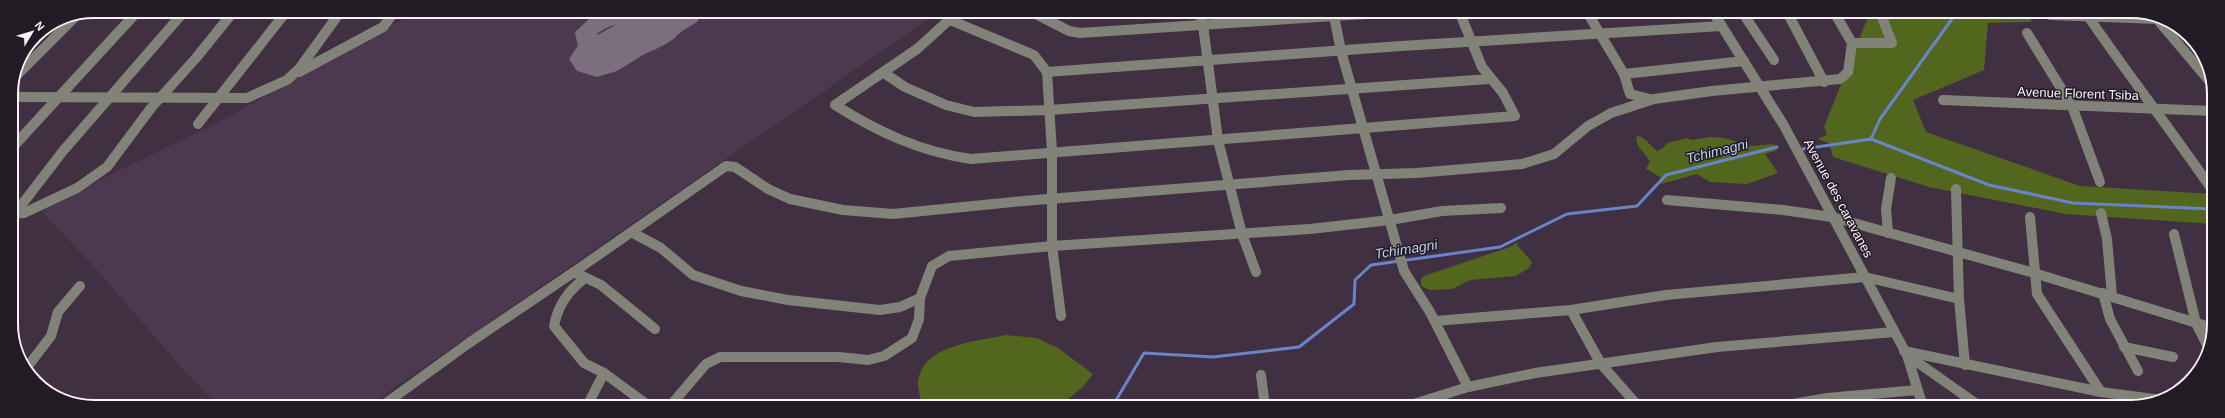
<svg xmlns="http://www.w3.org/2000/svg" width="2225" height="418" font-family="Helvetica,sans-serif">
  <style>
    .built { fill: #4c384f }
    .green { fill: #53661e }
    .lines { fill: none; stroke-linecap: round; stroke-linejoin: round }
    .stream { stroke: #6785c8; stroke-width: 3 }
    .taxiway { fill: #7c6e7e; fill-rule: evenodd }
    .runway { fill: #7c6e7e; fill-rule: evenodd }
    .minor { stroke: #828378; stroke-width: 10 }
    .labels { text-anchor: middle; stroke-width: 3; stroke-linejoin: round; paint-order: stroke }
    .street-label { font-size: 13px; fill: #fbf1fd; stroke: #221b23 }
    .water-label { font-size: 14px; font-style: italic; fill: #bbccf1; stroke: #221b23 }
    .rim { fill: none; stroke: #fbf1fd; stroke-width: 2 }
  </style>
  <rect width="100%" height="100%" fill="#403042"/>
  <!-- built -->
  <polygon class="built" points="417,11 940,11 368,406 218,406 180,366 98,271 43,213 49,205 228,117"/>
  <!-- green -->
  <g class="green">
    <polygon points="1870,12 2028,12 2032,22 1988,23 1984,70 1913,100 1926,132 2080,186 2213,194 2213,224 2066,214 1929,187 1833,157 1829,143 1819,140 1819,138 1827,135 1824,127"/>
    <polygon points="1637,136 1642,137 1657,151 1663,148 1667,143 1687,138 1692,140 1711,137 1724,138 1751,146 1774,144 1778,150 1765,154 1778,173 1747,184 1710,182 1697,174 1661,184 1660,177 1646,169 1650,161 1638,146 1636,139"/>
    <polygon points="1518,242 1517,245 1532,262 1529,268 1516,276 1470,280 1452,289 1430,290 1421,286 1421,279 1424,276 1510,247"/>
    <path d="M1005,335L1037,338L1058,348L1093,374L1083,387L1068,399L1035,407L922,406C921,399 918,390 918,382C923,344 976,342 1005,335Z"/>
  </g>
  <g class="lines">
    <!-- stream -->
    <g class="stream">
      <polyline points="1871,139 1989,185 2073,203 2213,209"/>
      <polyline points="1803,149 1871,139 1880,119 1957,12"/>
      <polyline points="1062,407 1115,402 1144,353 1213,357 1299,347 1354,304 1355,280 1371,265 1500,247 1567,214 1637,206 1666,175 1777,147"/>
    </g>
    <!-- taxiway -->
    <path class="taxiway" d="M608,11H644C639,19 608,24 597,34L598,43L602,51C623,45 650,41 665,23L666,11H686C693,48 622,60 597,66L589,64L578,47L575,32L589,19Z"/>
    <!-- runway -->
    <polygon class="runway" points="639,11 704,11 697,22 617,71 597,77 577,71 569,59 577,47"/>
    <!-- minor -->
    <g class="minor">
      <path d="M959,11L917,49L835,105C878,132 921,152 971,159L1515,116L1503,93L1482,67L1459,11"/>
      <polyline points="1030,11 1069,31 1080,33 1334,16 1341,51 1404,271 1430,312 1468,387"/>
      <polyline points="1199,11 1203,25 1218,140 1242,234 1256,272"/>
      <polyline points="1333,11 1334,16 1417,11"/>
      <polyline points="1587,12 1624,74 1630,94 1650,99"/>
      <polyline points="1713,12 1783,124 1907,355 1923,407"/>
      <polyline points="1742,12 1774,60"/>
      <polyline points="1787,12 1824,82"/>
      <path d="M2085,12C2127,73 2171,130 2213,191"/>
      <polyline points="84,13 398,11"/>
      <polyline points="2051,15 2158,19"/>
      <polyline points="2157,19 2212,84"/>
      <polyline points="950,20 1034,55 1047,72 1052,152 1052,246 1061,316"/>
      <polyline points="2027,33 2072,106 2100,182"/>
      <polyline points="1852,43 1892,43 1880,12"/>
      <polyline points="299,72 383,27 395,11"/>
      <polyline points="1047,72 1401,46 1722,26"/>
      <polyline points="884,73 905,87 946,105 974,112 1049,110 1490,79"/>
      <polyline points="1624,74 1744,61"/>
      <polyline points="14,78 78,14"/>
      <polyline points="11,97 247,98 287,80 299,69 341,11"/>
      <polyline points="1943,100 2212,111"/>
      <polyline points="198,124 286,12"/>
      <polyline points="11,149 137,12"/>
      <polyline points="1956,189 1959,299 1965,365"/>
      <polyline points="1667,200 1783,210 1832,217 2034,273 2213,328"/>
      <polyline points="2101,213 2107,239 2112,296"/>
      <polyline points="12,214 24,213 77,188 107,167 151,108 196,58 234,11"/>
      <polyline points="13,216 63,151 182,14"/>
      <polyline points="2030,217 2037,294 2101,392"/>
      <polyline points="633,233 661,248 693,275 741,291 788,300 880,310 900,307 920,298"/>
      <polyline points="1888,233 1886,209 1891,178"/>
      <polyline points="2174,234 2196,323 2209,349"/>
      <path d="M585,278C568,291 558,305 554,326L584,363L604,373L649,406"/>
      <polyline points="2103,293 2110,319 2138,371"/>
      <polyline points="1571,310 1601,364 1639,407"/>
      <polyline points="1435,321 1571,310 1666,295 1865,277 1959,299"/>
      <polyline points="655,329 601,285 574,272 726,166 735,167 768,189 790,199 843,210 893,214 1023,201 1349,175 1417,173 1522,164 1554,154 1588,126 1611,113 1654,99 1712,91 1840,79 1848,72 1852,43 1834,12"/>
      <polyline points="2124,347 2173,357"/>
      <polyline points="1904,351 2101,392 2154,399"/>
      <polyline points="1907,355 1981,407"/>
      <polyline points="28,366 51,336 58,312 80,286"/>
      <polyline points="1261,375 1265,407"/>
      <polyline points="382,406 469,343 574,272"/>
      <polyline points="587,406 604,373"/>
      <polyline points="670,406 706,364 720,357 839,357 868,360 884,356 912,338 919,319 920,298 932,266 949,256 1052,246 1310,229 1390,220 1442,211 1501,208"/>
      <polyline points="1404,407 1468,387 1535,373 1717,347 1894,332"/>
      <polyline points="1775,407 1827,398 1917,390"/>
    </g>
  </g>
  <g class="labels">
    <!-- street labels -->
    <g class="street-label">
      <text transform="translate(2078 93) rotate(2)" y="5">Avenue Florent Tsiba</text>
      <text transform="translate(1839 198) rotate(62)" y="5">Avenue des caravanes</text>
    </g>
    <!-- water labels -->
    <g class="water-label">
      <text transform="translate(1717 151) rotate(-14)" y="5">Tchimagni</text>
      <text transform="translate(1406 249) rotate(-9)" y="5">Tchimagni</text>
    </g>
  </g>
  <!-- crop -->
  <path d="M0 0H2225V418H0ZM94 18H2131A76 76 0 0 1 2207 94V324A76 76 0 0 1 2131 400H94A76 76 0 0 1 18 324V94A76 76 0 0 1 94 18Z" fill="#221b23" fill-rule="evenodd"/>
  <path class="rim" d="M94 18H2131A76 76 0 0 1 2207 94V324A76 76 0 0 1 2131 400H94A76 76 0 0 1 18 324V94A76 76 0 0 1 94 18Z"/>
  <!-- north arrow -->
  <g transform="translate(32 32) rotate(52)" stroke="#221b23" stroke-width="3" paint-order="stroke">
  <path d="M0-3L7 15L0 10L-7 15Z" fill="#fbf1fd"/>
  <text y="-6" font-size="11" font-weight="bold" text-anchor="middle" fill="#fbf1fd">N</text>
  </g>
</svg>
